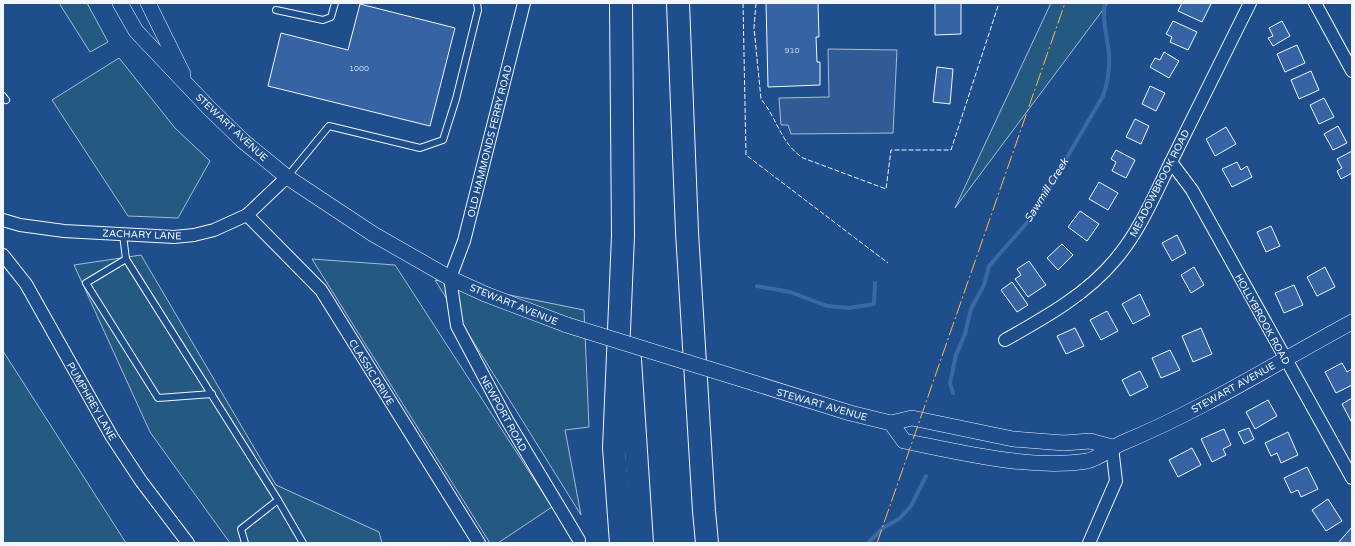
<svg xmlns="http://www.w3.org/2000/svg" width="1355" height="546" font-family="'Varela Round',sans-serif">
  <style>
    .green { fill: #245a82; stroke: #a8bbd7 }
    .parking { fill: #305b95; stroke: #a8bbd7 }
    .lines { fill: none; stroke-linecap: round; stroke-linejoin: round }
    .stream { stroke: #3b69a3; stroke-width: 4 }
    .building { fill: #3563a3; stroke: #f2f6ff }
    .service-casing { stroke: #f2f6ff; stroke-width: 8 }
    .minor-casing { stroke: #f2f6ff; stroke-width: 14 }
    .tertiary-casing { stroke: #f2f6ff; stroke-width: 16 }
    .motorway-casing { stroke: #f2f6ff; stroke-width: 24 }
    .service { stroke: #1f4e8c; stroke-width: 6 }
    .minor { stroke: #1f4e8c; stroke-width: 12 }
    .tertiary { stroke: #1f4e8c; stroke-width: 15 }
    .motorway { stroke: #1f4e8c; stroke-width: 22 }
    .tertiary-bridge-casing { stroke: #f2f6ff; stroke-width: 16; stroke-linecap: butt }
    .tertiary-bridge { stroke: #1f4e8c; stroke-width: 15 }
    .fence { stroke: #f2f6ff; stroke-width: 1; stroke-dasharray: 5 2; stroke-linecap: butt }
    .power { stroke: #ffb74d; stroke-width: 1; stroke-dasharray: 14 3 2 3; stroke-linecap: butt }
    .labels { text-anchor: middle; stroke-width: 3; stroke-linejoin: round; paint-order: stroke }
    .number-label { font-size: 8px; fill: #c3d1e8 }
    .street-label { font-size: 10px; fill: #f2f6ff; stroke: #1f4e8c }
    .water-label { font-size: 11px; font-style: italic; fill: #f2f6ff; stroke: #1f4e8c }
  </style>
  <rect width="100%" height="100%" fill="#1f4e8c"/>
  <!-- green -->
  <g class="green">
    <polygon points="59,3 87,3 108,42 90,52"/>
    <polygon points="1051,3 1108,3 955,208"/>
    <polygon points="119,58 175,128 210,161 178,218 128,216 52,100"/>
    <polygon points="141,255 276,485 379,532 382,543 230,543 150,432 74,265"/>
    <polygon points="312,259 395,265 552,507 498,543 490,543"/>
    <polygon points="435,280 584,310 589,427 565,430 581,515"/>
    <polygon points="3,351 126,543 3,543"/>
  </g>
  <!-- parking -->
  <polygon class="parking" points="828,49 897,50 893,133 791,134 788,125 781,125 779,98 829,97"/>
  <g class="lines">
    <!-- stream -->
    <g class="stream">
      <polyline points="757,286 790,292 827,306 849,308 874,304 875,283"/>
      <path d="M953,393L950,383L956,355L965,334L971,309L984,285L989,266L1032,217L1103,96C1108,82 1110,69 1109,53C1107,36 1102,20 1105,3"/>
      <polyline points="868,543 883,528 899,519 911,506 926,476"/>
    </g>
  </g>
  <!-- building -->
  <g class="building">
    <polygon points="766,3 818,3 819,37 816,37 817,62 820,62 820,85 768,87"/>
    <polygon points="935,3 961,3 961,34 935,35"/>
    <polygon points="1182,3 1208,3 1211,4 1202,22 1178,11"/>
    <polygon points="360,4 455,28 430,126 268,86 281,33 348,50"/>
    <polygon points="1173,21 1197,32 1188,50 1170,42 1172,37 1166,34"/>
    <polygon points="1282,21 1290,36 1273,46 1268,38 1273,36 1269,28"/>
    <polygon points="1297,45 1305,63 1285,72 1277,54"/>
    <polygon points="1164,52 1179,61 1169,78 1150,67 1155,58 1160,60"/>
    <polygon points="937,67 953,69 950,104 933,102"/>
    <polygon points="1311,71 1319,90 1299,99 1291,80"/>
    <polygon points="1150,86 1165,93 1156,111 1142,104"/>
    <polygon points="1324,98 1334,117 1319,124 1310,105"/>
    <polygon points="1135,119 1149,126 1141,144 1126,137"/>
    <polygon points="1338,126 1347,143 1333,150 1324,134"/>
    <polygon points="1226,127 1236,144 1215,156 1206,139"/>
    <polygon points="1116,150 1135,160 1126,178 1112,171 1116,162 1111,159"/>
    <polygon points="1352,151 1352,173 1341,179 1337,171 1342,168 1337,159"/>
    <polygon points="1237,162 1241,170 1247,166 1252,177 1232,187 1222,169"/>
    <polygon points="1099,182 1118,193 1108,210 1089,199"/>
    <polygon points="1080,211 1099,224 1087,241 1068,227"/>
    <polygon points="1271,226 1280,246 1266,252 1257,232"/>
    <polygon points="1177,235 1186,253 1172,261 1162,243"/>
    <polygon points="1062,244 1073,255 1058,270 1047,258"/>
    <polygon points="1029,261 1046,285 1028,297 1015,279 1021,275 1017,269"/>
    <polygon points="1194,267 1204,285 1191,293 1181,275"/>
    <polygon points="1325,267 1335,287 1317,296 1307,277"/>
    <polygon points="1012,282 1028,305 1017,312 1001,290"/>
    <polygon points="1294,285 1303,305 1284,313 1275,293"/>
    <polygon points="1140,294 1150,315 1133,324 1122,304"/>
    <polygon points="1107,311 1118,331 1101,340 1090,320"/>
    <polygon points="1075,328 1084,346 1066,354 1057,336"/>
    <polygon points="1201,328 1212,354 1193,362 1182,336"/>
    <polygon points="1170,350 1180,370 1161,378 1152,358"/>
    <polygon points="1342,363 1347,372 1352,369 1352,385 1336,393 1325,372"/>
    <polygon points="1140,371 1148,387 1130,396 1122,380"/>
    <polygon points="1352,398 1352,423 1342,404"/>
    <polygon points="1268,400 1277,416 1255,429 1246,412"/>
    <polygon points="1249,428 1254,439 1244,444 1238,432"/>
    <polygon points="1224,429 1231,445 1223,449 1226,455 1212,462 1201,439"/>
    <polygon points="1288,432 1298,455 1281,463 1277,453 1271,456 1265,443"/>
    <polygon points="1192,448 1201,465 1178,477 1169,460"/>
    <polygon points="1307,467 1318,489 1301,497 1298,490 1291,493 1284,478"/>
    <polygon points="1328,499 1342,521 1326,531 1312,510"/>
    <polygon points="1352,527 1352,543 1338,543"/>
  </g>
  <g class="lines">
    <defs>
      <g id="service">
        <polyline points="276,10 323,20 331,17 335,3"/>
        <polyline points="3,96 6,100"/>
        <polyline points="287,177 329,126 420,148 443,140 456,99 478,10 477,3"/>
        <polyline points="123,235 126,259 278,500 303,543"/>
        <polyline points="126,259 86,283 158,398 212,394"/>
        <polyline points="245,543 241,529 278,500"/>
      </g>
      <g id="minor">
        <polyline points="524,3 464,241 450,278 457,326 507,420 579,540"/>
        <polyline points="1315,3 1352,71"/>
        <polyline points="1171,162 1192,190 1352,478"/>
        <polyline points="247,215 321,290 479,543"/>
        <polyline points="3,220 20,225 64,231 174,237 194,235 214,230 247,215 287,177"/>
        <polyline points="3,255 26,284 112,437 141,481 188,543"/>
        <path d="M1005,340C1044,318 1086,295 1115,260C1140,231 1155,194 1172,160C1198,108 1224,55 1250,3"/>
        <polyline points="1089,543 1116,481 1112,447"/>
      </g>
      <g id="tertiary">
        <polyline points="120,3 136,31 209,108 243,141 287,177 373,234 450,278 485,294 567,325"/>
        <polyline points="148,3 183,74"/>
        <polyline points="754,383 850,413 891,423 912,418 1013,439 1064,443 1090,441 1112,447"/>
        <path d="M891,423L904,441C959,452 1030,470 1087,461C1098,459 1111,448 1122,443C1202,410 1276,363 1352,322"/>
      </g>
      <g id="motorway">
        <polyline points="678,3 687,232 704,511 707,543"/>
        <polyline points="630,359 642,543"/>
        <polyline points="621,543 614,448 623,236 621,3"/>
      </g>
    </defs>
    <!-- service casing -->
    <use href="#service" class="service-casing"/>
    <!-- minor casing -->
    <use href="#minor" class="minor-casing"/>
    <!-- tertiary casing -->
    <use href="#tertiary" class="tertiary-casing"/>
    <!-- motorway casing -->
    <use href="#motorway" class="motorway-casing"/>
    <!-- service -->
    <use href="#service" class="service"/>
    <!-- minor -->
    <use href="#minor" class="minor"/>
    <!-- tertiary -->
    <use href="#tertiary" class="tertiary"/>
    <!-- motorway -->
    <use href="#motorway" class="motorway"/>
    <defs>
      <polyline id="tertiary-bridge" points="567,325 754,383"/>
    </defs>
    <!-- tertiary-bridge casing -->
    <use href="#tertiary-bridge" class="tertiary-bridge-casing"/>
    <!-- tertiary-bridge -->
    <use href="#tertiary-bridge" class="tertiary-bridge"/>
    <!-- fence -->
    <g class="fence">
      <polyline points="743,3 746,155 888,263"/>
      <path d="M756,3L754,28L761,99C777,118 781,144 803,158L886,189L891,150H951L999,3"/>
    </g>
    <!-- power -->
    <polyline class="power" points="877,543 1065,3"/>
  </g>
  <g class="labels">
    <!-- number labels -->
    <g class="number-label">
      <text x="792" y="53">910</text>
      <text x="359" y="71">1000</text>
    </g>
    <!-- street labels -->
    <g class="street-label">
      <text transform="translate(232 127) rotate(43)" y="4">STEWART AVENUE</text>
      <text transform="translate(489 141) rotate(-76)" y="4">OLD HAMMONDS FERRY ROAD</text>
      <text transform="translate(1159 183) rotate(-63)" y="4">MEADOWBROOK ROAD</text>
      <text transform="translate(142 234) rotate(2)" y="4">ZACHARY LANE</text>
      <text transform="translate(514 304) rotate(22)" y="4">STEWART AVENUE</text>
      <text transform="translate(1263 319) rotate(61)" y="4">HOLLYBROOK ROAD</text>
      <text transform="translate(372 372) rotate(58)" y="4">CLASSIC DRIVE</text>
      <text transform="translate(1233 387) rotate(-29)" y="4">STEWART AVENUE</text>
      <text transform="translate(92 401) rotate(60)" y="4">PUMPHREY LANE</text>
      <text transform="translate(822 404) rotate(16)" y="4">STEWART AVENUE</text>
      <text transform="translate(504 413) rotate(61)" y="4">NEWPORT ROAD</text>
    </g>
    <!-- water labels -->
    <g class="water-label">
      <text transform="translate(1046 190) rotate(-58)" y="4">Sawmill Creek</text>
    </g>
  </g>
  <!-- border -->
  <rect width="1355" height="546" fill="none" stroke="#f2f6ff" stroke-width="8"/>
</svg>
